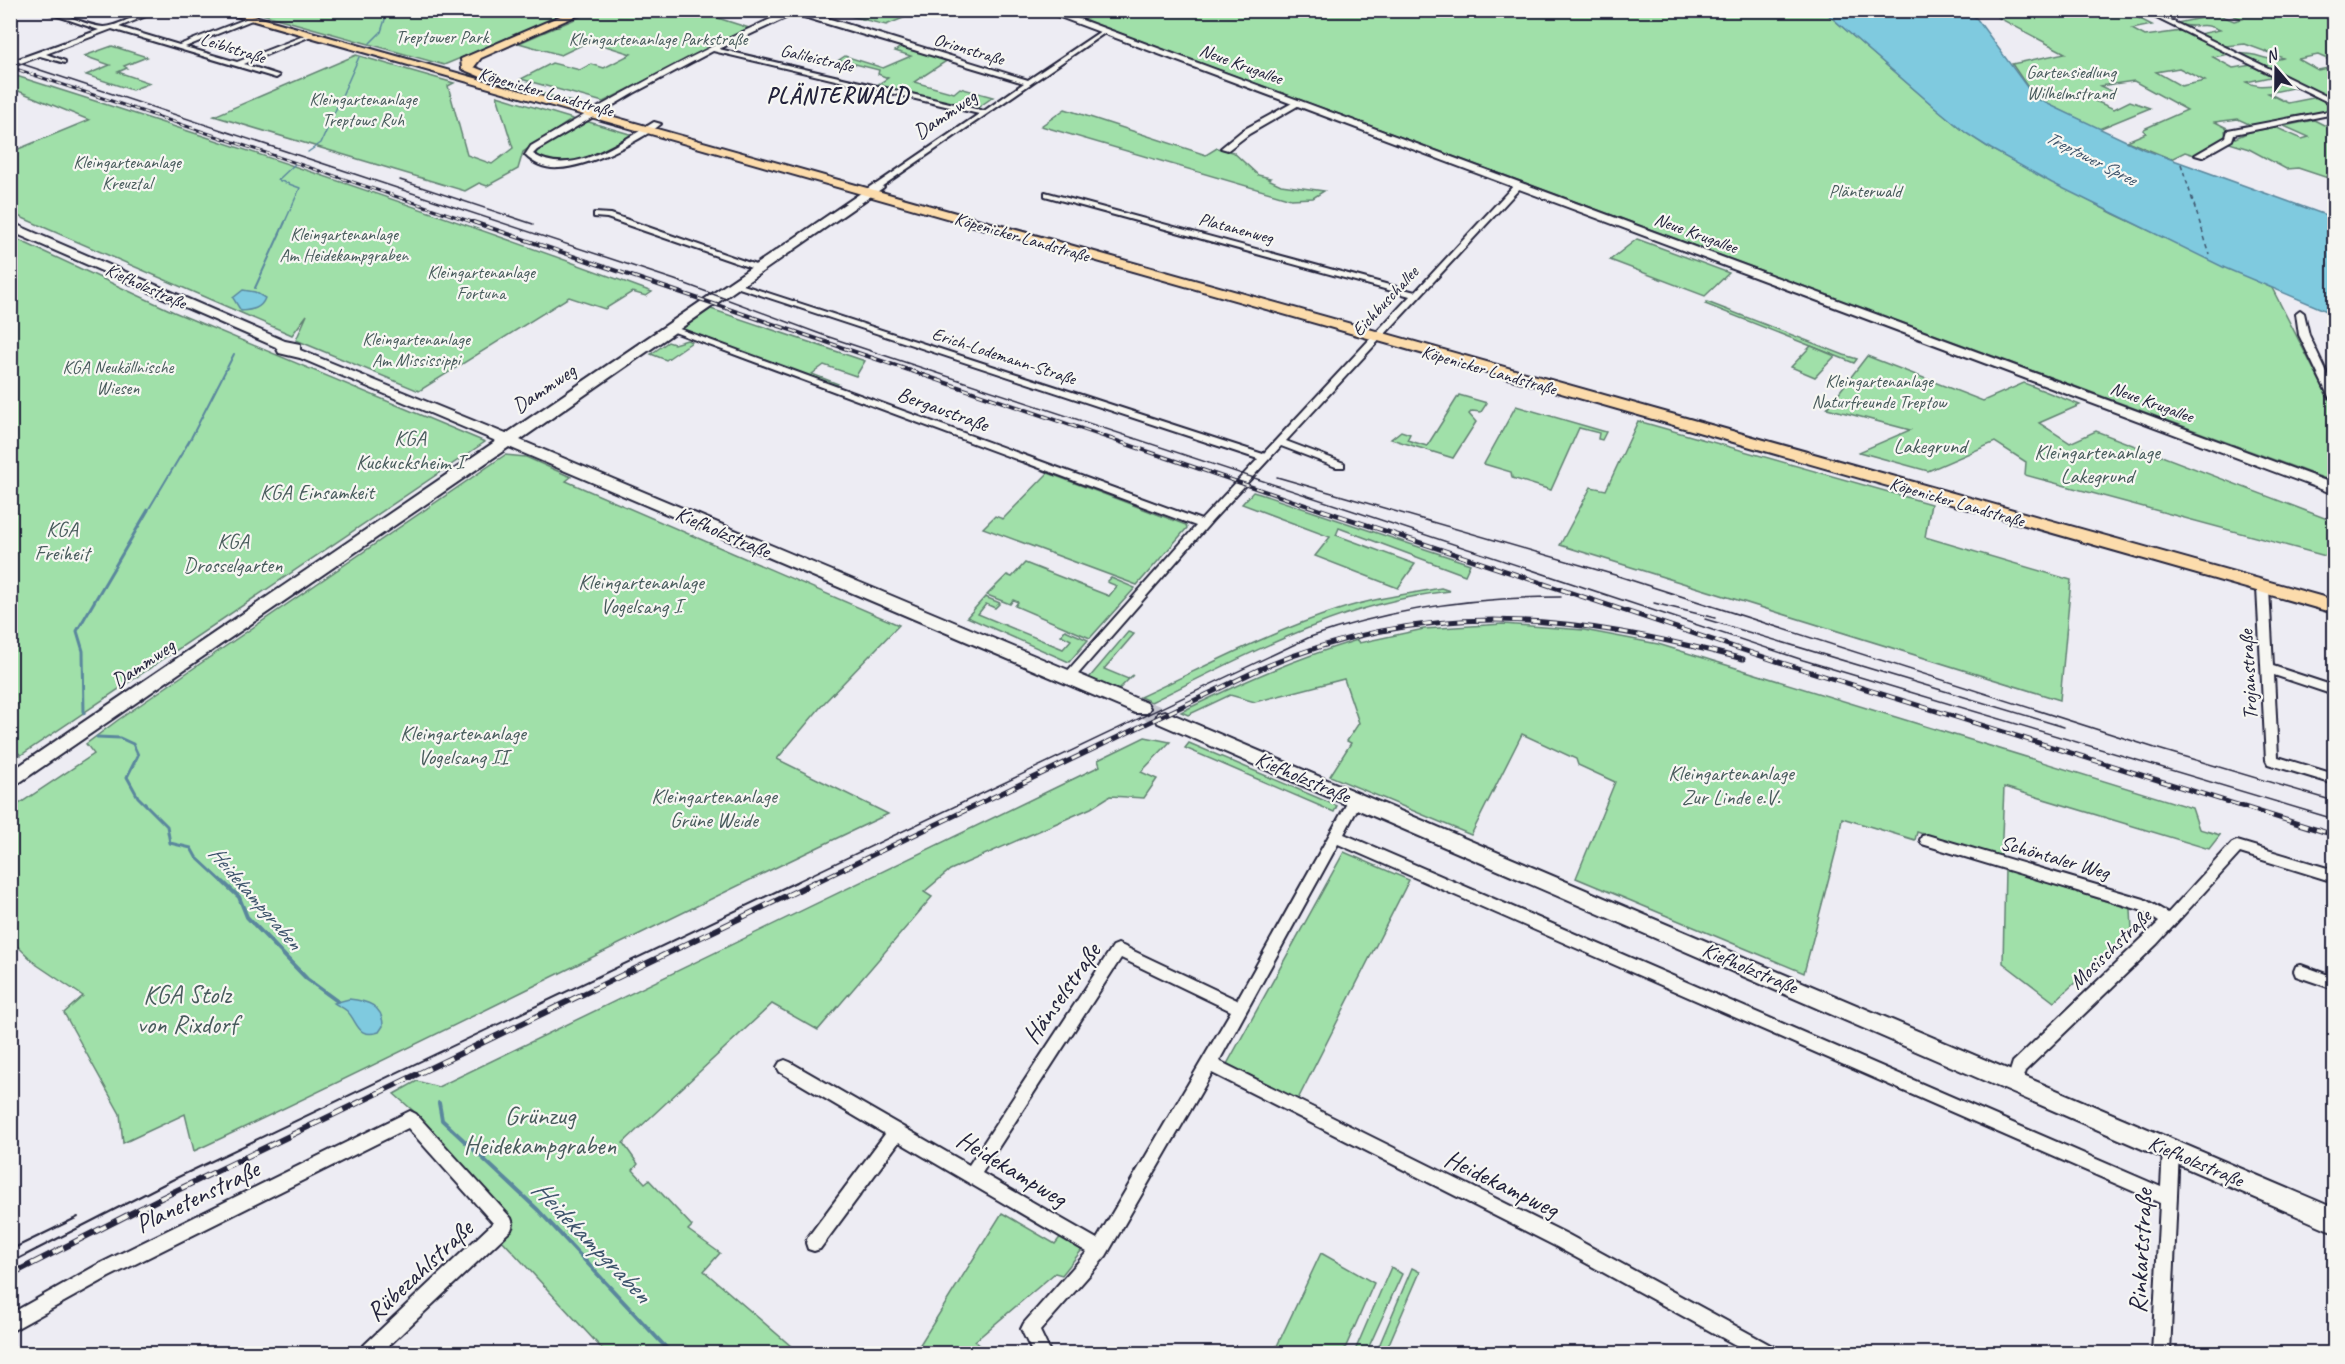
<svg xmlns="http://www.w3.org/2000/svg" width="2345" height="1364" font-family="Caveat,sans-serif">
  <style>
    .green { fill: #a0e0a9; stroke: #618172; stroke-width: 1.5; fill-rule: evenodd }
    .water { fill: #7fcadf; stroke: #5a879d; stroke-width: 1.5 }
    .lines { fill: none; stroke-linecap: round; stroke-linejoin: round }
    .stream-far3 { stroke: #5a879d; stroke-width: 1.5 }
    .stream-far2 { stroke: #5a879d; stroke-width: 2 }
    .stream-far1 { stroke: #5a879d; stroke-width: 3 }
    .stream { stroke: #5a879d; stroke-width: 4 }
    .ferry { stroke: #3e546c; stroke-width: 1.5; stroke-dasharray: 4.5 4; stroke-linecap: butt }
    .secondary-tunnel { stroke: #c4c4ce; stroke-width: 18; stroke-dasharray: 18 9; stroke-linecap: butt }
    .street-casing { stroke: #22223b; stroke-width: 4 }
    .secondary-casing { stroke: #22223b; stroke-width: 4 }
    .primary-casing { stroke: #22223b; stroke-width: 4 }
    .street { fill: #f6f6f2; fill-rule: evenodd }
    .secondary { fill: #f6f6f2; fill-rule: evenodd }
    .primary { fill: #fcdcac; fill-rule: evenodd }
    .tram-far1 { stroke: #22223b; stroke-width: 1.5 }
    .tram { stroke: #22223b; stroke-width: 2 }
    .rail-far3-casing { stroke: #22223b; stroke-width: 3 }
    .rail-far2-casing { stroke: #22223b; stroke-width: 4 }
    .rail-far1-casing { stroke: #22223b; stroke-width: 5 }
    .rail-casing { stroke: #22223b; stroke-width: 6 }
    .rail-far3 { stroke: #f6f6f2; stroke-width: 1.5; stroke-dasharray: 5; stroke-linecap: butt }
    .rail-far2 { stroke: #f6f6f2; stroke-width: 2; stroke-dasharray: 7; stroke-linecap: butt }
    .rail-far1 { stroke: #f6f6f2; stroke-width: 3; stroke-dasharray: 9; stroke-linecap: butt }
    .rail { stroke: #f6f6f2; stroke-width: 4; stroke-dasharray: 12; stroke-linecap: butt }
    .labels { text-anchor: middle; stroke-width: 4.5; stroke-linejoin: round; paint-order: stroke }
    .far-park-label { font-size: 18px; fill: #485b5c; stroke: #f6f6f2 }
    .far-street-label { font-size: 18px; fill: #22223b; stroke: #f6f6f2 }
    .far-water-label { font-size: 18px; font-style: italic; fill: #3e546c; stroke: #f6f6f2 }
    .street-label { font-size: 21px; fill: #22223b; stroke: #f6f6f2 }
    .park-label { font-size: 21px; fill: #485b5c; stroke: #f6f6f2 }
    .far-district-label { font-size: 22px; font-weight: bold; letter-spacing: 1.5px; fill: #22223b; stroke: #f6f6f2 }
    .water-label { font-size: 22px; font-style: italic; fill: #3e546c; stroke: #f6f6f2 }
    .near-street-label { font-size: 26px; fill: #22223b; stroke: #f6f6f2 }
    .near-park-label { font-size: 26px; fill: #485b5c; stroke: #f6f6f2 }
    .near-water-label { font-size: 27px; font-style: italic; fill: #3e546c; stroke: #f6f6f2 }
  </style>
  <rect width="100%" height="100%" fill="#edecf3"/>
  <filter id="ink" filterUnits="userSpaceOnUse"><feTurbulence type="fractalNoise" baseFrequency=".0167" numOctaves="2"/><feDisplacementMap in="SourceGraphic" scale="12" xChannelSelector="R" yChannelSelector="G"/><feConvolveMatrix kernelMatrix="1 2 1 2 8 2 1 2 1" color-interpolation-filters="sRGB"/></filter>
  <g filter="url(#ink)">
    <!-- green -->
    <g class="green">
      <polygon points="596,10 696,11 749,28 603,102 521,79 552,63 580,70 591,64 604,68 631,54 590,41 561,55 519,43"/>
      <polygon points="836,10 921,10 921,11 886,25 834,12"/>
      <path d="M2054,10L2140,11L2230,54L2213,57L2233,68L2252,65L2275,76L2246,82C2266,92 2280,78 2297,87L2268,93L2288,103L2318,97L2334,105V110L2251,125L2238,119L2215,122L2229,129L2225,131L2226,136L2194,155L2185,152L2171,159L2127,141L2146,133L2143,130L2146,128L2187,110L2134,81L2100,86L2115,93L2095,101L2114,109L2130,101L2150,108L2099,129L2035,98L2012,64L2065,53L1999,18ZM2153,17L2181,30V31L2145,36L2132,29L2152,25L2140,19ZM2179,68L2205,81L2181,86L2156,72Z"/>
      <polygon points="251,11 574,11 444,65"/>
      <polygon points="1060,11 1824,11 1930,103 1966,133 1991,149 2114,214 2272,288 2334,409 2334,482"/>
      <path d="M2176,11H2210L2234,21L2242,19L2222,11H2271L2280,14L2294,11H2334V62L2318,55L2298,59L2318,70L2334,67V100L2240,54C2256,52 2269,63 2283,58L2245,44L2225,46L2199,34L2220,30C2201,20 2194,31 2177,23L2211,16L2200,11L2164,17L2181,13Z"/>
      <polygon points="112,46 147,57 124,66 127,68 118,72 150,83 132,90 86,75 110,65 84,56"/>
      <polygon points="902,46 948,60 914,82 954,93 960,88 993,97 976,109 877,85 888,78 878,74 879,70 839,60 845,56 883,68 911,56 895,51"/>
      <polygon points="356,55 454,83 448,86 467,155 492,164 513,148 497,96 573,119 523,152 518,169 487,186 479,183 465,191 214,116"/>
      <polygon points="470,73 587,106 580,110 463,77"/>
      <path d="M10,74C226,142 440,213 652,292L646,296L632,292L605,309L569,297L419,391L296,340L307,315L292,335L11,213V152L89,120L11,88Z"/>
      <polygon points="1065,109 1206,155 1217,148 1233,152 1258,175 1270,178 1268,179 1281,185 1324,191 1313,198 1291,199 1041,126"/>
      <polygon points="582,120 633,135 576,163 563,165 533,155 533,152"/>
      <polygon points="2314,120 2334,130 2334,180 2298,168 2286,169 2249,149 2226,142 2249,132 2275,127 2302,139 2309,137 2284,126"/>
      <polygon points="10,236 174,312 485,442 21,755 10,746"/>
      <polygon points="1637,239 1729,273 1705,296 1610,260"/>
      <polygon points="1707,302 1844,355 1857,359 1854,363 1705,304"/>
      <polygon points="711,309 865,361 856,376 824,365 812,374 838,384 835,386 682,329"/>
      <polygon points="687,340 692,342 666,360 651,354 668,342 674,344"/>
      <polygon points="1811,346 1835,356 1815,377 1791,367"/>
      <polygon points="1867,356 1983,401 2024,383 2080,405 2039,423 2070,443 2096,431 2330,520 2333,558 2025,475 2026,462 1995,442 1928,471 1859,452 1910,430 1827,408"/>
      <polygon points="1459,395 1487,403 1481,412 1472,411 1469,414 1476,422 1453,458 1391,439 1401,431 1410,434 1407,440 1427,446"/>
      <polygon points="1516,406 1606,432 1602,440 1598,439 1599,433 1579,428 1551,490 1512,478 1511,472 1484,464"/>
      <polygon points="1638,421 1931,504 1925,537 2071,580 2060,700 1560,545 1591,487 1606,490"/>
      <path d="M505,455L526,457L571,477L566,481L899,625L824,703L777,759L888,814C655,923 427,1042 194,1151L185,1114L123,1143L120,1114L64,1013L83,996L37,965L11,940L10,810L94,754L86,744L118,720Z"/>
      <polygon points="1048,473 1186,525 1187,528 1137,585 983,528 995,516 1003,519"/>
      <polygon points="1253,492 1260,494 1470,564 1465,575 1339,528 1336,535 1415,564 1398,588 1315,556 1330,537 1242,504"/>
      <polygon points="1025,563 1109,596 1117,586 1107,582 1111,578 1135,588 1090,638 1015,606 1018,602 1013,600 1010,604 987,595 1007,575 1012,577"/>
      <path d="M1441,588L1450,591C1343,602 1246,655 1151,702L1140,697C1205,667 1269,632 1338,610C1371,599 1406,594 1441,588Z"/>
      <polygon points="985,597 1000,603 995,608 986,604 978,614 1063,649 1071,640 1061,635 1065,630 1088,640 1069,662 967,617"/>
      <path d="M1503,624L1584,630L1658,644L2192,808L2199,829L2220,835L2209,849L2004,787L2001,860L1917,832L1915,840L1842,818L1838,843L1804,973L1576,878L1615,782L1578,765L1576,759L1522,734L1471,835L1330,776L1351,743L1347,741L1359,723L1344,679L1255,702L1230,695L1188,715L1181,712C1240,683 1294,659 1357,640L1359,643L1424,629Z"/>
      <polygon points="1128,632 1134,634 1104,669 1128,679 1133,675 1118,690 1089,678"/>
      <polygon points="1145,737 1170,742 1141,772 1157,779 1144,798 1110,796 1091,808 950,870 924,892 932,897 818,1030 772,1004 623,1143 638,1164 633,1170 645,1183 649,1180 692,1226 688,1230 720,1253 704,1271 799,1353 606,1353 501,1239 514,1227 418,1115 394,1094 417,1081 438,1087 1100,766 1098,760"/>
      <polygon points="1189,743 1337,806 1334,812 1185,748"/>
      <polygon points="1344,852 1409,880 1297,1101 1226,1066"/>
      <polygon points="2005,869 2131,909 2132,930 2054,1002 2003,963"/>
      <polygon points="1002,1213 1055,1244 1062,1235 1079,1245 1081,1251 1062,1275 1055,1273 975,1341 989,1353 914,1354"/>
      <polygon points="1321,1253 1374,1283 1343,1353 1289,1353 1277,1346"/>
      <polygon points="1391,1267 1402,1274 1366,1353 1354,1353"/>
      <polygon points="1412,1268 1420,1272 1385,1353 1376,1353"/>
    </g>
    <!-- water -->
    <g class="water">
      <polygon points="1824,11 1967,11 1977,19 2035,98 2143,149 2334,218 2334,314 2225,268 2052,183 1991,149 1966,133 1930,103"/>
      <path d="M243,290L255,292L265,298C261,309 252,310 241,311L233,298Z"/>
      <path d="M349,999C367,1001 383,1005 383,1026L379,1032C357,1039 358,1022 347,1011C343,1007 338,1006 334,1003Z"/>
    </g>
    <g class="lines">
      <!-- stream-far3 -->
      <g class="stream-far3">
        <polyline points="370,43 381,32 388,10"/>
        <polyline points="308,152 321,143 359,57"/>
        <polyline points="284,224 300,188 278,180 295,164"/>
      </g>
      <!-- stream-far2 -->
      <g class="stream-far2">
        <polyline points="255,288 285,222"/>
        <polyline points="147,512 191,438 234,354"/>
      </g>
      <!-- stream-far1 -->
      <g class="stream-far1">
        <polyline points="84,713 83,651 77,631 148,510"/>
        <polyline points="97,737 120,738 133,744 138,755 127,777 138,797 167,826 170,843 191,848 196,857 225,884"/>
      </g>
      <!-- stream -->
      <g class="stream">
        <polyline points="223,882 239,897 247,917 307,979 337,1001"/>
        <polyline points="439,1103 442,1120 538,1210 672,1354"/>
      </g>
      <!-- ferry -->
      <polyline class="ferry" points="2181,164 2210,255"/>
      <!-- secondary-tunnel -->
      <polyline class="secondary-tunnel" points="1141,708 1165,718"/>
      <defs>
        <g id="street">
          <path d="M40,10C63,10 81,25 103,27C116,28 142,10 161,10L119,27L179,45L248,18H252V20L185,47L237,62L306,35L311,36L244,64L278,75L279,76L276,78L112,29L46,54L65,61V63L40,56L10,67V62L99,30Z"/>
          <path d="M791,10H801L1028,80L1101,31L1106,32L878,189L874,187L875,185L979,114L713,51L634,93L537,150L533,154C571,179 621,142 654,122L661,124C639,142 587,167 559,168C546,169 534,164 525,155L531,146C616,96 701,49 791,10ZM794,14L1024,83L984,111L719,49Z"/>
          <polygon points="2140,10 2149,10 2334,100 2334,105"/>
          <polygon points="1294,102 1301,104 1249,134 1228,150 1221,148 1243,130"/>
          <polygon points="2334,110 2334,114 2234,134 2232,140 2202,157 2195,155 2226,137 2228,130"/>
          <polygon points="1515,184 1522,186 1286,441 1344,463 1344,467 1336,467 1281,446 1212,521 1072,681 1064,681 1062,678 1064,675 1196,526 666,329 671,326 674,327 1201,520 1258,459 730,285 737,283 1263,454 1410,296 1045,196 1045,192 1415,292"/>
          <polygon points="594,213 611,214 764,268 757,270 607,218 594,217"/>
          <polygon points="2300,310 2304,313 2309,335 2334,388 2334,400 2329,397 2299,335 2296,313"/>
          <polygon points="2263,584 2269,588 2273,666 2334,686 2334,695 2274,675 2278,757 2334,774 2334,784 2268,764 2266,760 2257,588"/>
          <path d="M1356,795L1361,796L1362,800L1344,834L2161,1187L2163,1150L2165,1144L2171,1142L2177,1144L2179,1150L2170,1354H2152L2160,1203L1338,844L1219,1061L1567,1234L1776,1348L1779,1354H1752L1555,1246L1212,1073L1106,1256L1040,1331L1051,1354H1033L1021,1329L1024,1323L1087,1252L899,1142L820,1249L814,1251L808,1249L806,1243L808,1237L885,1134L780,1072L777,1067L780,1062L785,1060L790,1062L969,1165L1113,946L1118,944L1123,946L1237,1000L1351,796ZM1121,958L1231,1011L1097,1239L982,1173Z"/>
          <polygon points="1927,835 2144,899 2168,913 2232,843 2237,841 2334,870 2334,882 2240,853 2157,944 2025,1071 2020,1086 2015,1088 2010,1086 2007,1081 2013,1062 2159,922 2140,910 1922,844 1920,840 1922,836"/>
          <polygon points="2301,965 2334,977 2334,989 2296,976 2294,971 2296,966"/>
          <polygon points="410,1111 416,1114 511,1218 513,1224 511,1230 380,1354 358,1354 361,1348 493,1223 408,1128 109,1277 10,1332 10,1314 97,1265"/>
        </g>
        <g id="secondary">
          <polygon points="1041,10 1055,10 2334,484 2334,494"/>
          <polygon points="874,184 884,187 520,440 1147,703 1150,708 1147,713 1135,713 509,447 10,789 10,772 496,441 300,358 279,353 276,347 10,231 10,222 285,341 300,344 300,350 506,434"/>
          <polygon points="1165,711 2334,1208 2334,1232 1158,723 1156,718 1158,713"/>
        </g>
        <g id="primary">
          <polygon points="215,10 233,10 2334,600 2334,613"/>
          <polygon points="574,10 589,10 481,58 474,67 494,75 494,79 486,79 462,69 461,59"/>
        </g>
      </defs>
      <!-- street casing -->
      <use href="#street" class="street-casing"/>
      <!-- secondary casing -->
      <use href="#secondary" class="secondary-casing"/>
      <!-- primary casing -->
      <use href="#primary" class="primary-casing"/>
      <!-- street -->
      <use href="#street" class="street"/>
      <!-- secondary -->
      <use href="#secondary" class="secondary"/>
      <!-- primary -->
      <use href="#primary" class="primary"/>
      <!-- tram-far1 -->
      <g class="tram-far1">
        <polyline points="10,60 675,280 823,335 1803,660 2334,819"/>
        <polyline points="400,180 533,224"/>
        <polyline points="1277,477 1615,575 2155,748 2334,801"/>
        <polyline points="1654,603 1715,618"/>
        <polyline points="1705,619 2064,727"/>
        <path d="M792,884L1310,637C1392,608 1474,597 1561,597"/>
      </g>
      <!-- tram -->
      <g class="tram">
        <polyline points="10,1250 78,1217"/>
        <polyline points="10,1263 172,1180 796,882"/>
      </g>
      <defs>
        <polyline id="rail-far3" points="10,67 478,224"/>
        <polyline id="rail-far2" points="473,222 1326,512"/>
        <g id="rail-far1">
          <polyline points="1322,510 1776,661 2334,835"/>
          <path d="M812,884L1260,669C1427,597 1572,614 1743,659"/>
        </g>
        <polyline id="rail" points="10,1275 161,1198 815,882"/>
      </defs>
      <!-- rail-far3 casing -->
      <use href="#rail-far3" class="rail-far3-casing"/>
      <!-- rail-far2 casing -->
      <use href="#rail-far2" class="rail-far2-casing"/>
      <!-- rail-far1 casing -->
      <use href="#rail-far1" class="rail-far1-casing"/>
      <!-- rail casing -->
      <use href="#rail" class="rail-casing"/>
      <!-- rail-far3 -->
      <use href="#rail-far3" class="rail-far3"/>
      <!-- rail-far2 -->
      <use href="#rail-far2" class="rail-far2"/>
      <!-- rail-far1 -->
      <use href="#rail-far1" class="rail-far1"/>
      <!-- rail -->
      <use href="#rail" class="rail"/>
    </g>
  </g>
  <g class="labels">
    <!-- far-park labels -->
    <g class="far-park-label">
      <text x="442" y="43">Treptower Park</text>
      <text x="658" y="45">Kleingartenanlage Parkstraße</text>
      <text x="2071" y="78">Gartensiedlung<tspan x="2071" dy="21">Wilhelmstrand</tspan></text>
      <text x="363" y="105">Kleingartenanlage<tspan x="363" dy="21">Treptows Ruh</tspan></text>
      <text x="127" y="168">Kleingartenanlage<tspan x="127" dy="21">Kreuztal</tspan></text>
      <text x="1865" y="197">Plänterwald</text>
      <text x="344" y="240">Kleingartenanlage<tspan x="344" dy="21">Am Heidekampgraben</tspan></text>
      <text x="481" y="278">Kleingartenanlage<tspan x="481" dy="21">Fortuna</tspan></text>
      <text x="416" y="345">Kleingartenanlage<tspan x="416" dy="21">Am Mississippi</tspan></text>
      <text x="118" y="373">KGA Neuköllnische<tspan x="118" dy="21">Wiesen</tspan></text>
      <text x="1879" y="387">Kleingartenanlage<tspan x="1879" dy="21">Naturfreunde Treptow</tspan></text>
    </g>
    <!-- far-street labels -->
    <g class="far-street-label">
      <text transform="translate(233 48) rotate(17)" y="6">Leiblstraße</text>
      <text transform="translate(969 49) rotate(17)" y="6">Orionstraße</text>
      <text transform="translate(817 58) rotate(13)" y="6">Galileistraße</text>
      <text transform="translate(1241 64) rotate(20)" y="6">Neue Krugallee</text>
      <text transform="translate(546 92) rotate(16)" y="6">Köpenicker Landstraße</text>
      <text transform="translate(1236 228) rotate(15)" y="6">Platanenweg</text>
      <text transform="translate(1696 233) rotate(20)" y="6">Neue Krugallee</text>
      <text transform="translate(1022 237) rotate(16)" y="6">Köpenicker Landstraße</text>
      <text transform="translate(146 286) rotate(24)" y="6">Kiefholzstraße</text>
      <text transform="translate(1385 301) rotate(-47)" y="6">Eichbuschallee</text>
      <text transform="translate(1004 356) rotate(18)" y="6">Erich-Lodemann-Straße</text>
      <text transform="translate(1489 370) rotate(16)" y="6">Köpenicker Landstraße</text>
      <text transform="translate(2152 402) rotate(20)" y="6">Neue Krugallee</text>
      <text transform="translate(1957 502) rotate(16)" y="6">Köpenicker Landstraße</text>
    </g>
    <!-- far-water labels -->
    <g class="far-water-label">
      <text transform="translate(2091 158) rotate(27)" y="6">Treptower Spree</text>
    </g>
    <!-- street labels -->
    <g class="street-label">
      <text transform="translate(945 114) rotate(-34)" y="7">Dammweg</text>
      <text transform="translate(544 388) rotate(-34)" y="7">Dammweg</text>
      <text transform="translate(943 409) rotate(20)" y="7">Bergaustraße</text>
      <text transform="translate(723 532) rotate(23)" y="7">Kiefholzstraße</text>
      <text transform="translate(143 663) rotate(-34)" y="7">Dammweg</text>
      <text transform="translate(2248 675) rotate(-93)" y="7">Trojanstraße</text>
      <text transform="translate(1303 777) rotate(23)" y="7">Kiefholzstraße</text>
      <text transform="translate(2055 857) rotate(16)" y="7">Schöntaler Weg</text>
      <text transform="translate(2110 949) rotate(-44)" y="7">Mosischstraße</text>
      <text transform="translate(1750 968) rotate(23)" y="7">Kiefholzstraße</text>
      <text transform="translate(2196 1161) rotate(23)" y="7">Kiefholzstraße</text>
    </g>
    <!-- park labels -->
    <g class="park-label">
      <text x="410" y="445">KGA<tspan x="410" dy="24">Kuckucksheim I</tspan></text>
      <text x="1930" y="453">Lakegrund</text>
      <text x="2097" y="459">Kleingartenanlage<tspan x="2097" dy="24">Lakegrund</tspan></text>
      <text x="317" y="499">KGA Einsamkeit</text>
      <text x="62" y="536">KGA<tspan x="62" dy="24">Freiheit</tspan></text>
      <text x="233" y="548">KGA<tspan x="233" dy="24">Drosselgarten</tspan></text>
      <text x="641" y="589">Kleingartenanlage<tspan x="641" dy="24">Vogelsang I</tspan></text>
      <text x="463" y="740">Kleingartenanlage<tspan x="463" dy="24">Vogelsang II</tspan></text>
      <text x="1731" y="780">Kleingartenanlage<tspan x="1731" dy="24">Zur Linde e.V.</tspan></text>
      <text x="714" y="803">Kleingartenanlage<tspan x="714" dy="24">Grüne Weide</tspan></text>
    </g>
    <!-- far-district labels -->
    <g class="far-district-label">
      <text x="838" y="103">PLÄNTERWALD</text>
    </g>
    <!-- water labels -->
    <g class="water-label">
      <text transform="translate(256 897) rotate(49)" y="8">Heidekampgraben</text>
    </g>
    <!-- near-street labels -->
    <g class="near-street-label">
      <text transform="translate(1061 993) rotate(-55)" y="9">Hänselstraße</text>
      <text transform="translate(1012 1168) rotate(31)" y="9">Heidekampweg</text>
      <text transform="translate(1502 1183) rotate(26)" y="9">Heidekampweg</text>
      <text transform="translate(197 1196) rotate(-26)" y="9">Planetenstraße</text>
      <text transform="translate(2140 1251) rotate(-87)" y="9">Rinkartstraße</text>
      <text transform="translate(419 1270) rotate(-43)" y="9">Rübezahlstraße</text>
    </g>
    <!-- near-park labels -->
    <g class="near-park-label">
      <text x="187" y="1003">KGA Stolz<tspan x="187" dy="30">von Rixdorf</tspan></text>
      <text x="540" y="1124">Grünzug<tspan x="540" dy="30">Heidekampgraben</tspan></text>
    </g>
    <!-- near-water labels -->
    <g class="near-water-label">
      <text transform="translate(592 1241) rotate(46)" y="9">Heidekampgraben</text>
    </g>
  </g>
  <!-- margin -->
  <rect width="2345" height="1364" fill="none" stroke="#f6f6f2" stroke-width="36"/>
  <rect x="18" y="18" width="2309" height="1328" fill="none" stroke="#22223b" stroke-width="2" filter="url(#ink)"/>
  <!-- north arrow -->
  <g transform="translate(2276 69) rotate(340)" stroke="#f6f6f2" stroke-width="4.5" paint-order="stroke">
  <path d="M0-4.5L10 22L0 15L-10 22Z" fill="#22223b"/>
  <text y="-9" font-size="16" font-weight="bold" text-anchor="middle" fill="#22223b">N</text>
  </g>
</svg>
